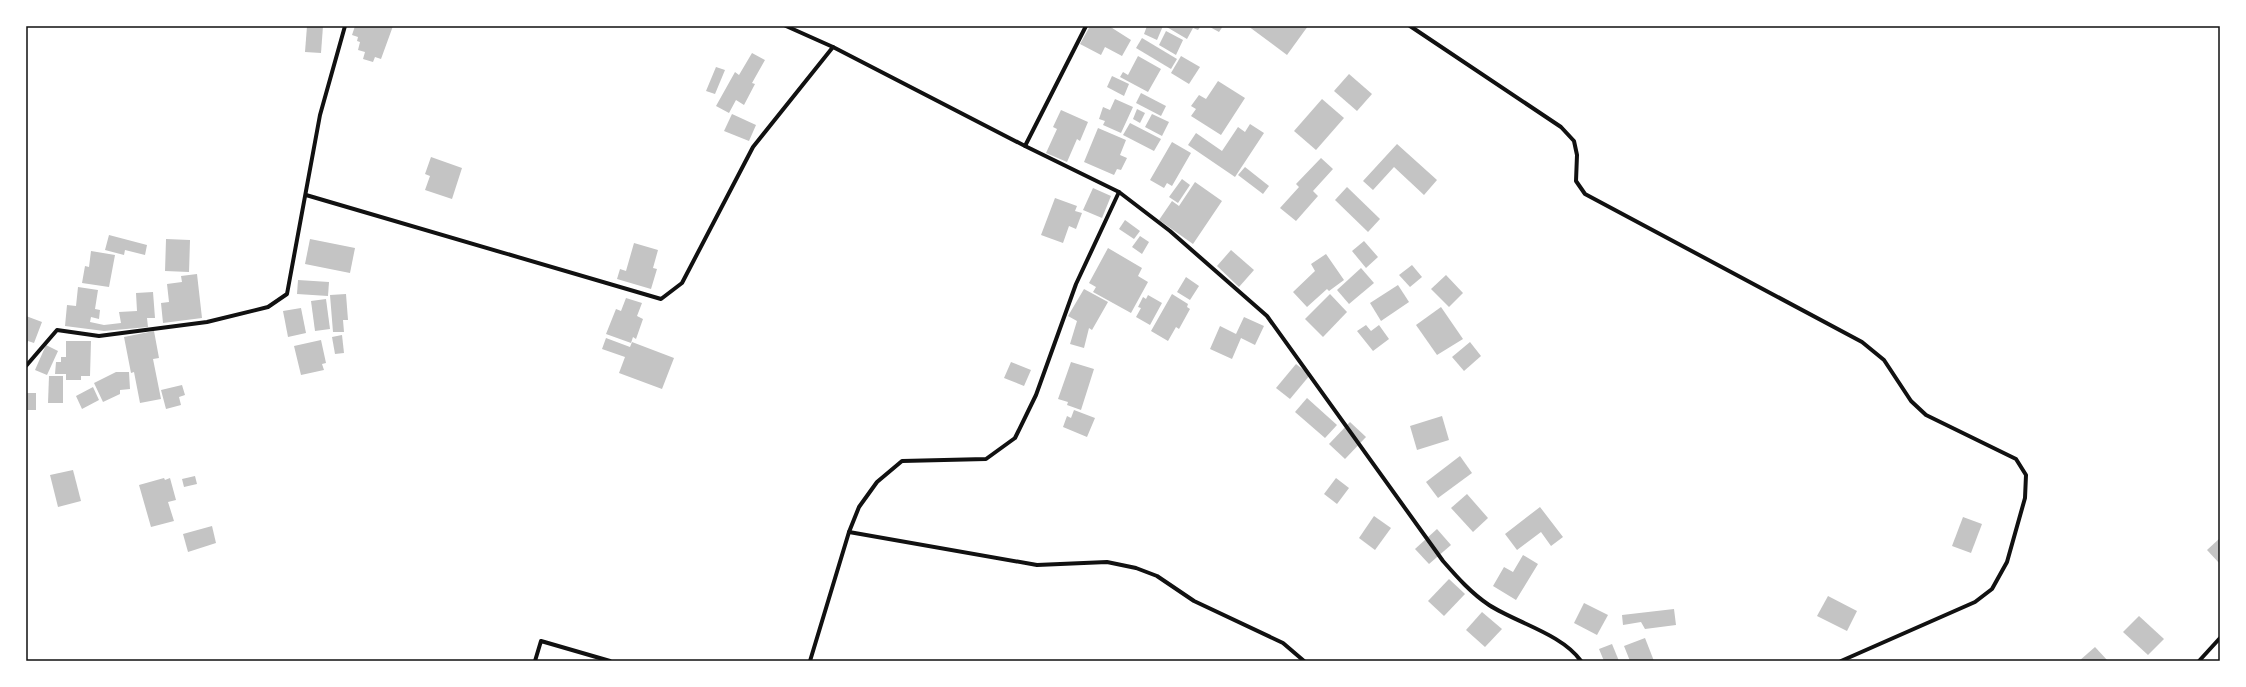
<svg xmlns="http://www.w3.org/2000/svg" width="2246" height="687" font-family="Barlow,sans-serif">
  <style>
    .building { fill: #c4c4c4 }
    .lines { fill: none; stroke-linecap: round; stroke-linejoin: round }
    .minor { stroke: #111; stroke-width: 4 }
    .neatline { fill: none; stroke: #111; stroke-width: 1.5 }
  </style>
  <rect width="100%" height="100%" fill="#fff"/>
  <!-- building -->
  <g class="building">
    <polygon points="307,26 323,26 321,53 305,52"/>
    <polygon points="355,26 393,26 381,59 375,57 373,62 363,59 365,52 358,50 360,42 357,41 358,37 352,35"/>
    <polygon points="1090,26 1109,26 1131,40 1122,56 1105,47 1101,55 1080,44"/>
    <polygon points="1147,26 1163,26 1157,40 1144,34"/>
    <polygon points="1165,26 1201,26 1198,30 1193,28 1187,39"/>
    <polygon points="1208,26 1223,26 1219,32"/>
    <polygon points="1248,26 1308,26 1287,55"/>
    <polygon points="1166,31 1183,40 1176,55 1159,45"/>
    <polygon points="1142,38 1177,59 1171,69 1136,48"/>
    <polygon points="752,53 765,60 752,83 755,84 744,105 736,100 729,113 716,106 735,72 739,75"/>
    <polygon points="1138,56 1161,69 1148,92 1120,77 1123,72 1128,75"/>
    <polygon points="1181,56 1200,67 1189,84 1171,73"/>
    <polygon points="716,67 725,70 715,94 706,91"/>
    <polygon points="1349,74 1372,94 1357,111 1334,91"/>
    <polygon points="1112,76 1129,84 1124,96 1107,87"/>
    <polygon points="1218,81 1245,98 1221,135 1191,116 1196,109 1191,106 1199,95 1206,99"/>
    <polygon points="1141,93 1166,106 1161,116 1136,103"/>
    <polygon points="1115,99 1133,107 1121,133 1103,125 1105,121 1099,119 1103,107 1110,110"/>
    <polygon points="1322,99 1344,118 1316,150 1294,131"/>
    <polygon points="1137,109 1145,113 1140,123 1133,119"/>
    <polygon points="1061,110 1088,122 1080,141 1077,139 1067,162 1046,153 1057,129 1053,127"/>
    <polygon points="732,114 756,125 749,141 724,131"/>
    <polygon points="1152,114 1169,122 1162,136 1145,127"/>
    <polygon points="1130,123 1161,139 1154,151 1123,135"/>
    <polygon points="1250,124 1264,133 1235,177 1188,145 1196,133 1222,151 1238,127 1245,132"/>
    <polygon points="1098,128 1126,140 1120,155 1127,158 1121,170 1117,169 1114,175 1084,162"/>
    <polygon points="1172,142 1191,153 1172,186 1167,183 1164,188 1150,180"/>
    <polygon points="1397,144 1437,180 1424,195 1394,167 1373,190 1363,181"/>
    <polygon points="431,157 462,168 452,199 425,190 430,176 425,174"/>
    <polygon points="1321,158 1333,169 1313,191 1318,196 1296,221 1280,208 1299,187 1296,184"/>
    <polygon points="1245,167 1269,186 1263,194 1238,175"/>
    <polygon points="1182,179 1190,185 1178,203 1169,197"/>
    <polygon points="1195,182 1222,201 1193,244 1159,220 1172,201 1179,206"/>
    <polygon points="1347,187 1380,219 1368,232 1335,200"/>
    <polygon points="1093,188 1111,196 1102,218 1083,210"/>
    <polygon points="1055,198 1077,206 1075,211 1082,213 1076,229 1069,226 1063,243 1041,235"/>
    <polygon points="1125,220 1140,231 1134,239 1119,229"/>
    <polygon points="109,235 147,245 145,255 125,250 124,255 105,250"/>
    <polygon points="1140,236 1149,242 1142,254 1132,247"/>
    <polygon points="166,239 190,240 189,272 165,271"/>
    <polygon points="310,239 355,248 350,273 305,264"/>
    <polygon points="1364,241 1378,257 1366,268 1352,251"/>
    <polygon points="634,243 658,250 653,268 657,269 651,289 617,279 620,269 626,271"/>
    <polygon points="1108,248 1142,268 1138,276 1148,282 1131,313 1093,292 1096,287 1089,283"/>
    <polygon points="1231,250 1254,270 1239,287 1217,266"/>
    <polygon points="91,251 115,255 109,287 82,283 85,266 89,267"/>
    <polygon points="1326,254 1344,280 1329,291 1327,289 1307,307 1293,292 1315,271 1311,264"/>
    <polygon points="1412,265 1422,277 1410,287 1399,275"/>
    <polygon points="1361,268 1374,283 1349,304 1337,290"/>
    <polygon points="197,274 202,318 163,323 161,303 169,302 167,284 182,282 181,276"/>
    <polygon points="1446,275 1463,293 1449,307 1431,289"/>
    <polygon points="1186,277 1199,286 1190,300 1177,292"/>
    <polygon points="298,280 329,282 328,296 297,294"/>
    <polygon points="1398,285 1409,302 1381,321 1370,303"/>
    <polygon points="78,287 98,290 95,309 100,310 99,319 91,317 90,322 104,325 121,323 119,312 137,311 136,293 153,292 155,318 147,318 148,327 104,331 65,326 67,305 76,306"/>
    <polygon points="1084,289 1108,302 1092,330 1089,328 1084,348 1070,344 1077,321 1068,316"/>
    <polygon points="346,294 348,320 343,320 344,332 333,332 330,295"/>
    <polygon points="1172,294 1188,304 1187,307 1190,309 1179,329 1176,327 1168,341 1151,331"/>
    <polygon points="1330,294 1347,312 1323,337 1305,319"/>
    <polygon points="1148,295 1162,303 1150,325 1136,317 1141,308 1138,307 1143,297 1146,299"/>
    <polygon points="626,298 642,303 637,316 643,319 636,339 633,337 631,343 606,334 616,309 621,311"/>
    <polygon points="326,299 330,329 315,331 311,301"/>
    <polygon points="1441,307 1463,339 1437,355 1416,325"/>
    <polygon points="301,308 306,333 288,337 283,311"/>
    <polygon points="26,316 42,322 34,343 28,341 26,346"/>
    <polygon points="1244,317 1264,326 1255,345 1241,338 1232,359 1210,349 1220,326 1236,334"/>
    <polygon points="1366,325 1371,331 1379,325 1389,339 1373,351 1357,331"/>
    <polygon points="154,331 159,358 153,359 161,399 140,403 134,372 131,373 124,337"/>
    <polygon points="342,335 344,353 335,354 332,337"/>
    <polygon points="606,338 630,347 632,342 674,358 662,389 619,373 625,357 602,349"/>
    <polygon points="321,340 326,363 322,364 324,370 301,375 294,346"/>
    <polygon points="66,341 91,341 90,376 81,376 81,380 66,380 66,374 55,374 56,362 61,362 61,357 66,357"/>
    <polygon points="1470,342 1481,356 1464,371 1452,357"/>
    <polygon points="46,345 58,351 47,375 35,370"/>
    <polygon points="1011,362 1031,370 1024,386 1004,378"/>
    <polygon points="1071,362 1094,369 1081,410 1067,405 1068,402 1058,399"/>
    <polygon points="1296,364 1310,375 1290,399 1276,388"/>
    <polygon points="116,372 129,372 130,389 120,390 120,394 103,402 94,383"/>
    <polygon points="49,376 63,376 63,403 48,403"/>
    <polygon points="182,385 185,395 179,397 181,405 166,409 161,390"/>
    <polygon points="93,387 99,400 82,409 76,396"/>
    <rect x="26" y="393" width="10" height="17"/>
    <polygon points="1307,398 1337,425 1325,438 1295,412"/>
    <polygon points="1074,410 1095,418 1087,437 1063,427 1067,416 1071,418"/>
    <polygon points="1442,416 1449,440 1417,450 1410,426"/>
    <polygon points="1350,422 1366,437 1345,459 1329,444"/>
    <polygon points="1460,456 1472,473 1438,498 1426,482"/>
    <polygon points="73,470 81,501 58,507 50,475"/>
    <polygon points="195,476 197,484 184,487 182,479"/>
    <polygon points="164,478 165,480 170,478 176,500 168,502 174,521 151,527 139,485"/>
    <polygon points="1336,478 1349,488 1337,504 1324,494"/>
    <polygon points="1467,494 1488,518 1473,532 1451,508"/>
    <polygon points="1540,507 1563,537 1551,546 1541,532 1517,550 1505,534"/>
    <polygon points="1374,516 1391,528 1375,550 1359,538"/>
    <polygon points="1963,517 1982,524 1971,553 1952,546"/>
    <polygon points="212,526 216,543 188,552 183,534"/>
    <polygon points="1437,529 1451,545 1429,564 1415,549"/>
    <polygon points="2220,538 2220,564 2207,550"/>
    <polygon points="1523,555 1538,564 1516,600 1493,586 1504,567 1513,572"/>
    <polygon points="1449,579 1465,594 1444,616 1428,601"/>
    <polygon points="1828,596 1857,611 1847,631 1817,616"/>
    <polygon points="1584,603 1608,615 1597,635 1574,623"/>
    <polygon points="1674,609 1676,625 1645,629 1641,622 1623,625 1622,615"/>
    <polygon points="1482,612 1502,629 1485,647 1466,630"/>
    <polygon points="2139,616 2164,639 2148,655 2123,632"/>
    <polygon points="1645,638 1654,661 1630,661 1624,646"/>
    <polygon points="1612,644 1619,661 1604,661 1599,649"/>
    <polygon points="2095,647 2108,661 2079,661"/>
  </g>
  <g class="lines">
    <!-- minor -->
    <g class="minor">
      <path d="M786,26L833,47L1025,146L1119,192L1170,231L1267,316L1443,561C1457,577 1471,593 1489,605C1517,623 1562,634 1581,661"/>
      <polyline points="1410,26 1561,127 1574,141 1577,155 1576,181 1585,194 1862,342 1884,360 1911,401 1926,415 2016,459 2026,475 2025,498 2007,562 1992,589 1975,602 1841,661"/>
      <polyline points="1025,146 1086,26"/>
      <polyline points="306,195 661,299 682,283 753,147 833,47"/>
      <polyline points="26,366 57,330 99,336 207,322 268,307 287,294 320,115 345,26"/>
      <polyline points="849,532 1037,565 1107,562 1136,568 1157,576 1194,601 1283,643 1304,661"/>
      <polyline points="535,661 541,641 610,661"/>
      <polyline points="810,661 849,532 859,507 877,482 902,461 986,459 1015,438 1036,395 1076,284 1119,192"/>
      <polyline points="2199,661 2220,638"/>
    </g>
  </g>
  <!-- border -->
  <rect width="2246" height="687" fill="none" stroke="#ffffff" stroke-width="54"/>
  <rect x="27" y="27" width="2192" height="633" class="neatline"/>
</svg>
